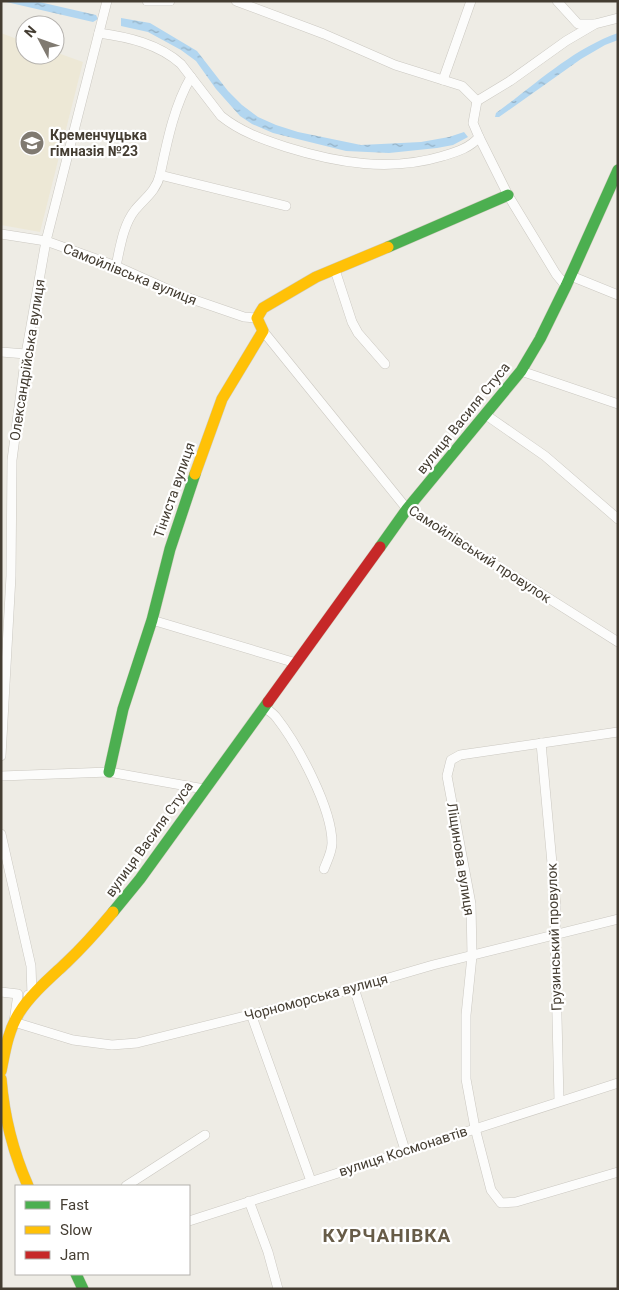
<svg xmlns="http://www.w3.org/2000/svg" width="619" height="1290" font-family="Roboto,sans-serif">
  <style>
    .education { fill: #ede8d6 }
    .water { fill: url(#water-ripples) }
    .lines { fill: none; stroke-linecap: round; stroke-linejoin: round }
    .street-casing { stroke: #cbc8c1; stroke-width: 10 }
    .fast-casing { stroke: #cfcbbd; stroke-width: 12 }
    .slow-casing { stroke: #cfcbbd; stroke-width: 12 }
    .jam-casing { stroke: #cfcbbd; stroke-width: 12 }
    .street { stroke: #fcfcfb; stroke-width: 9 }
    .fast { stroke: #4caf50; stroke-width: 11 }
    .slow { stroke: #ffc107; stroke-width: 11 }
    .jam { stroke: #c62828; stroke-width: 11 }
    .labels { text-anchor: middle; stroke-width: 4.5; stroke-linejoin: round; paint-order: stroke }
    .poi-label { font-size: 14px; font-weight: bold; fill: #443d32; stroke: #fff; text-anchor: start }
    .street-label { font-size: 14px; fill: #443d32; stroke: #fff }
    .district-label { font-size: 19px; font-weight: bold; letter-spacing: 1px; fill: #675c48; stroke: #fff }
  </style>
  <defs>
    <pattern id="water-ripples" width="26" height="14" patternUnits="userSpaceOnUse" patternTransform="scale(1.25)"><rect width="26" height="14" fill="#b2d6f0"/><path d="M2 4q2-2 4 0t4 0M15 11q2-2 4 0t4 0" fill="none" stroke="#92afc3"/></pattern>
  </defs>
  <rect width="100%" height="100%" fill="#eeece5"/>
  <!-- education -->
  <polygon class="education" points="1,33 25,42 25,55 55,55 55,52 83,62 40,232 1,225"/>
  <!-- water -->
  <g class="water">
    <polygon points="2,1 35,1 96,15 98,19 93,22"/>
    <polygon points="121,18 150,23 197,51 228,91 242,105 258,117 276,125 298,132 361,145 421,142 449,137 464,132 468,137 453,145 437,148 389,153 346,151 273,133 252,124 240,116 216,89 196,61 181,50 148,32 121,26"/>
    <path d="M618,33V40L605,45L581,59L499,117H495L496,113C535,85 572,49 618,33Z"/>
  </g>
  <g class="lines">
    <defs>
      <g id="street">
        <polyline points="147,1 170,1"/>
        <polyline points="236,1 324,34 395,65 462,86 477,101"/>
        <polyline points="557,1 578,24 594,24"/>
        <path d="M99,33C128,37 159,44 181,64L221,116C241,132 262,139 286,147C337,163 390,172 443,156C456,152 470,148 479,137"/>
        <polyline points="443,80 471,1"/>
        <polyline points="477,101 473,123 479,137 508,195 556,274 566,286"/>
        <polyline points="477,101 510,81 566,41 595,24 618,18"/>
        <path d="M160,175C167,142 174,106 191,77"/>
        <polyline points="1,234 46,241 116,266 183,296 244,317 257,318"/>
        <path d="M116,266C120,248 123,225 135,210C145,198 156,191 160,175L286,206"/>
        <polyline points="335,270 352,322 358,333 385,364"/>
        <polyline points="571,276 618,295"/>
        <polyline points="263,331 407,509 618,642"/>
        <polyline points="1,352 26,354"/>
        <polyline points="521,371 618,404"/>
        <polyline points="486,415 545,456 618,519"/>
        <polyline points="152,620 296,663"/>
        <path d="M264,707C268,710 273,713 276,717C298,745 332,808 332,843C332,852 327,861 324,869"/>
        <polyline points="618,732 460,755 451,760 447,776 471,904 472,956 466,1015 466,1079 475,1128 491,1190 501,1203 516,1202 618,1172"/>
        <polyline points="541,743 556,907 555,934 559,1101"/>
        <polyline points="1,756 11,576 12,460 26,354 46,241 107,1"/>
        <polyline points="1,776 109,772 204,789"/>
        <polyline points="1,834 31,966 32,995 28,995"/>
        <polyline points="354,988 405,1150"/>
        <polyline points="1,992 18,994 14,1022 73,1040 112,1045 137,1043 330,995 433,965 618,919"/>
        <polyline points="251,1014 311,1181"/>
        <polyline points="126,1186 205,1135"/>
        <polyline points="249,1201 268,1252 278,1289"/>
        <polyline points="189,1221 618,1083"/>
      </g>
      <g id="fast">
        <polyline points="388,247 508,195"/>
        <polyline points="380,547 407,509 521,371 540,339 566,286 618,170"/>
        <polyline points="109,772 123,709 152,620 170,549 195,474"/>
        <polyline points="113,912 140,879 268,702"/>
        <polyline points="76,1274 83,1289"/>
      </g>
      <g id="slow">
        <polyline points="195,474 222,399 263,331 257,318 263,308 316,277 388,247"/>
        <path d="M1,1071C5,1051 8,1031 19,1013C31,994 50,978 66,963C83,947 98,930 113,912"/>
        <path d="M1,1079C4,1116 13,1152 28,1186"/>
      </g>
      <polyline id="jam" points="268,702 380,547"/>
    </defs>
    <!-- street casing -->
    <use href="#street" class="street-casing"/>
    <!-- fast casing -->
    <use href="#fast" class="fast-casing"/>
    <!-- slow casing -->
    <use href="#slow" class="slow-casing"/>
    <!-- jam casing -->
    <use href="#jam" class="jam-casing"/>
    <!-- street -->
    <use href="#street" class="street"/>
    <!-- fast -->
    <use href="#fast" class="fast"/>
    <!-- slow -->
    <use href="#slow" class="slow"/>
    <!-- jam -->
    <use href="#jam" class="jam"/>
  </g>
  <!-- icons -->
  <defs>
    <symbol id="school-disc" viewBox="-11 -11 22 22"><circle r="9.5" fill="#807a71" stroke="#fff"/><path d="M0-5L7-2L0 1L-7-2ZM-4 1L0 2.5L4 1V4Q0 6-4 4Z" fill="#fff"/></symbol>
  </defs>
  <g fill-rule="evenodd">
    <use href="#school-disc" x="18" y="129" width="28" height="28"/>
  </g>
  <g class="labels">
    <!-- poi labels -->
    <g class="poi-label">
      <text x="50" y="140">Кременчуцька<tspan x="50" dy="16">гімназія №23</tspan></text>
    </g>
    <!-- street labels -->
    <g class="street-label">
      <text transform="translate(130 274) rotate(22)" y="5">Самойлівська вулиця</text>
      <text transform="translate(27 360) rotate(-81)" y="5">Олександрійська вулиця</text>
      <text transform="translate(463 418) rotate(-51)" y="5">вулиця Василя Стуса</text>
      <text transform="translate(174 490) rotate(-71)" y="5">Тіниста вулиця</text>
      <text transform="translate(480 554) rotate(33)" y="5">Самойлівський провулок</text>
      <text transform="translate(149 839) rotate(-54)" y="5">вулиця Василя Стуса</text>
      <text transform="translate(461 859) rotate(81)" y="5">Ліщинова вулиця</text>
      <text transform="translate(554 937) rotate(-92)" y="5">Грузинський провулок</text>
      <text transform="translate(316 997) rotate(-15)" y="5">Чорноморська вулиця</text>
      <text transform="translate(403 1151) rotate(-18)" y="5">вулиця Космонавтів</text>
    </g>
    <!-- district labels -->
    <g class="district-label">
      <text x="387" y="1242">КУРЧАНІВКА</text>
    </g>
  </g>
  <!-- border -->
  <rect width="619" height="1290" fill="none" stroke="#443d32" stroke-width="5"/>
  <!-- legend -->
  <rect x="15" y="1185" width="175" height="90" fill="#ffffff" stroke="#b4b1ad"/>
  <rect x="25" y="1201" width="25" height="8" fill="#4caf50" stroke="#b4b1ad"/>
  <text x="60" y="1210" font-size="15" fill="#443d32">Fast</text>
  <rect x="25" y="1226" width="25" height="8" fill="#ffc107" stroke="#b4b1ad"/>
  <text x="60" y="1235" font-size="15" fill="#443d32">Slow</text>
  <rect x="25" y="1251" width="25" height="8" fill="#c62828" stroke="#b4b1ad"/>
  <text x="60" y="1260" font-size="15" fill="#443d32">Jam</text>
  <!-- north arrow -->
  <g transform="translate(40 40) rotate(311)"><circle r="24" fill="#ffffff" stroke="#b4b1ad"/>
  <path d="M0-4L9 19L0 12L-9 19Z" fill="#807a71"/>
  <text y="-8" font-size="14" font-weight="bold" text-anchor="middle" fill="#443d32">N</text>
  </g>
</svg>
